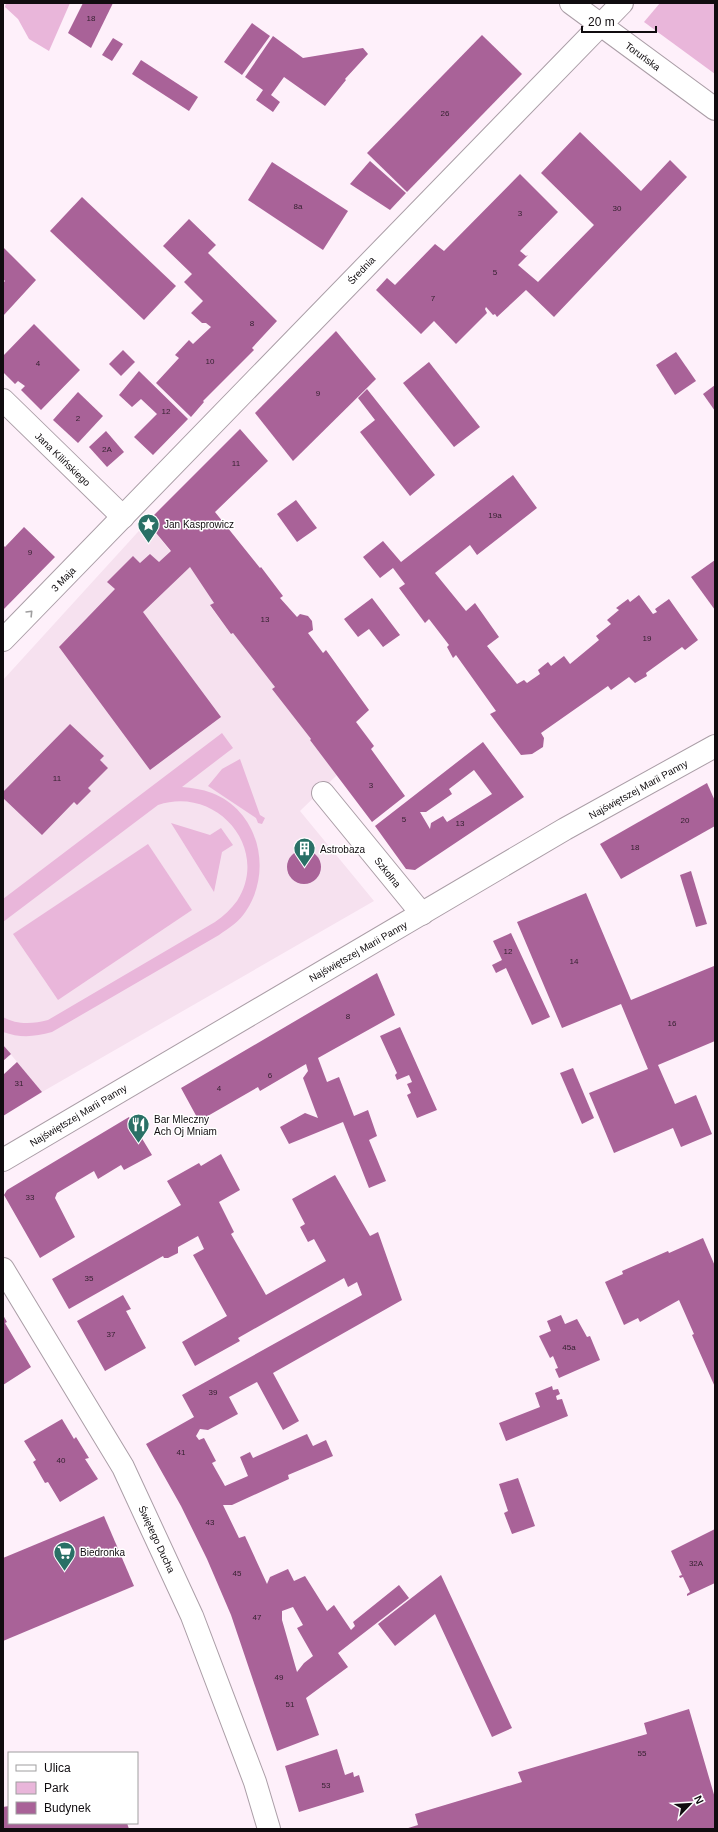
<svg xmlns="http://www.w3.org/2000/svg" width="718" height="1832" font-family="Arial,sans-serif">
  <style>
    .built { fill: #f6e1ef }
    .green { fill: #e9b6da }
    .building { fill: #a96298; fill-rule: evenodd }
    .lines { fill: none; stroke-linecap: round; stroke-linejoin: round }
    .minor-casing { stroke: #ab9ea7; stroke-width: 24 }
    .minor { stroke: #fff; stroke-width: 22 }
    .oneway { stroke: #9f9e9f }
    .labels { text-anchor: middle; stroke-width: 3; stroke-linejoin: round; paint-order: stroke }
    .number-label { font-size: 8px; fill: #362231 }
    .street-label { font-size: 10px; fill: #100c0f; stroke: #fff }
    .poi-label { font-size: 10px; fill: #100c0f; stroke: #fff; text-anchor: start }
  </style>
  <rect width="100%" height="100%" fill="#fef0fa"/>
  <!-- built -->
  <polygon class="built" points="147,522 170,551 174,547 190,567 214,603 210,606 231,634 233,633 275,687 272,689 311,739 310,740 337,775 300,811 374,901 42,1092 3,1045 3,680"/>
  <!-- green -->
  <g class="green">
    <polygon points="6,3 70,3 49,51 29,39 18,19 5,7"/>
    <polygon points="660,3 715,3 715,74 644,22"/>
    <path d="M222,733L233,748L182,787C192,788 202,789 212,793C259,811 273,871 246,911C240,921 229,928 219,935L52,1032C34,1037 20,1038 3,1032V1017C17,1025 33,1024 48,1020L215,922C224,916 231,909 237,901C271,848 216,785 158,805L3,922V899Z"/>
    <polygon points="240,759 260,815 265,818 262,824 258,823 256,818 208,786 222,769"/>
    <polygon points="171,823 210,835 221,828 233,845 222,852 214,892"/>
    <polygon points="148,844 192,910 58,1000 13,934"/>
  </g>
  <!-- building -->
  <g class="building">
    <polygon points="83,3 113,3 91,48 68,33"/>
    <polygon points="252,23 270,36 242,75 224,62"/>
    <polygon points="482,35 522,74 407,192 367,153"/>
    <polygon points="273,36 303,58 363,48 368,54 345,79 346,80 325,106 284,77 271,95 280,102 273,112 256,100 263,90 245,77"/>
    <polygon points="113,38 123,44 112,61 102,55"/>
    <polygon points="141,60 198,97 189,111 132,74"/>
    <polygon points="580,132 641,191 670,160 687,177 554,317 526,290 497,317 495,314 493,315 486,307 485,309 487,313 456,344 434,321 421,334 376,290 387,278 395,285 435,244 444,251 520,174 558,212 520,251 526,256 528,255 518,265 538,282 594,225 541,173"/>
    <polygon points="370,161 406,193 390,210 350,184"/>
    <polygon points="272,162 348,211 323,250 248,200"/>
    <polygon points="82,197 176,286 144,320 50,231"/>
    <polygon points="189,219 216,245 208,253 277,321 252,348 254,350 203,401 204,402 191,417 156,383 179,358 175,355 189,340 193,344 211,327 206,323 202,323 191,313 203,301 184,282 192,274 163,246"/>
    <polygon points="3,247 36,280 3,316 3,283 5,281 3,279"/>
    <polygon points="34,324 80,370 41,410 21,390 25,386 18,381 15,384 3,372 3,356"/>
    <polygon points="336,331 376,379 293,461 255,413"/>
    <polygon points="123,350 135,362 121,376 109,364"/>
    <polygon points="676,352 696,381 675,395 656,365"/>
    <polygon points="429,362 480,427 454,447 403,383"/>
    <polygon points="139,371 188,419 153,455 134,437 157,414 141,399 132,407 119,395"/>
    <polygon points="715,385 715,411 703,394"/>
    <polygon points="367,389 435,475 410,496 360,432 375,420 358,398"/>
    <polygon points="78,392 103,416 78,443 53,420"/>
    <polygon points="240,429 268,461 215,512 260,568 261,567 283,596 280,598 297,617 300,614 308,616 312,621 313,630 308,633 323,653 326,650 369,710 356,722 374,746 371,749 405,796 372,822 310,740 311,739 272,689 275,687 233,633 231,634 210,605 214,603 190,567 143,612 221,717 150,770 59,647 115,589 107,582 133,556 140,563 150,554 159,562 171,551 147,522"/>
    <polygon points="106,431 124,452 107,467 89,447"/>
    <polygon points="513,475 537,508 477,555 470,545 435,573 466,611 475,603 499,637 487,646 517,684 524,680 527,683 540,674 538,670 548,662 551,666 564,656 570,664 599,640 596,636 611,624 607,620 619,610 616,608 628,599 630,602 639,595 653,614 657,612 655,609 669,599 698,640 685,650 682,647 646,673 647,676 635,683 629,677 611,690 608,686 541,733 544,738 543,747 532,754 521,755 490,714 496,711 456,655 453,658 447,647 449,645 429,619 425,623 399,588 405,584 393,568 380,578 363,557 383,541 401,562"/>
    <polygon points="296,500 317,528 297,542 277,514"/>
    <polygon points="24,527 55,557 3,610 3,545 5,547"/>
    <polygon points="715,560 715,610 691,577"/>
    <polygon points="372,598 400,635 383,647 369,629 358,637 344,619"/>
    <polygon points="70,724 104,756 100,760 108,768 88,788 91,791 77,805 74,802 42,835 3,798 3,792"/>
    <path d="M483,742L524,797L415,870L406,869L375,826ZM474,770L492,794L447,822L443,816L431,823L430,829L420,812H426L452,794L449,789Z"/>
    <polygon points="707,783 715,801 715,826 621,879 600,844"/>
    <circle cx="304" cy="867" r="17"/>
    <polygon points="691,871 707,924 696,927 680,875"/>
    <polygon points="586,893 631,1000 714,966 715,1041 658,1065 675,1104 696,1095 712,1134 681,1147 673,1128 614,1153 589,1093 648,1069 621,1004 562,1028 517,922"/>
    <polygon points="511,933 550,1017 532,1025 506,968 496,973 492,965 502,960 493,941"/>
    <polygon points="377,973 395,1015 318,1058 327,1082 339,1077 354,1116 368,1110 377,1136 369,1140 386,1181 369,1188 343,1122 289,1144 280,1127 305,1113 318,1118 303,1078 308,1071 306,1064 260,1091 258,1087 199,1121 181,1088"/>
    <polygon points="400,1027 437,1110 417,1118 407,1095 411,1093 407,1084 412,1082 409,1075 397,1080 395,1075 397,1073 380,1036"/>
    <polygon points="3,1045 11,1054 3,1061"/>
    <polygon points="17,1062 42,1092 3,1116 3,1075"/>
    <polygon points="573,1068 594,1118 582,1124 560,1073"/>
    <polygon points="129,1117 152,1155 124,1170 121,1165 98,1179 94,1171 57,1193 55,1198 75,1237 40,1258 4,1195 7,1190"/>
    <path d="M221,1154L240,1190L219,1202L234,1232L231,1234L266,1295L326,1261L314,1239L308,1242L300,1227L305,1224L292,1199L335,1175L370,1236L378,1232L402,1300L273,1373L299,1421L283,1430L257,1382L229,1397L238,1414L208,1430L200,1429L196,1436L199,1440L204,1438L216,1461L212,1463L225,1486L248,1476L240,1457L250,1452L253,1458L307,1434L313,1446L326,1440L333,1456L288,1475L289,1479L232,1505H223L239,1538L245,1536L267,1584L270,1577L288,1569L294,1581L305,1576L327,1611L334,1605L351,1630L355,1626L353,1622L399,1585L409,1598L338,1653L348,1667L306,1698L319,1735L277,1751L231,1615L207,1559L181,1506L146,1444L194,1417L182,1395L362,1295L357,1282L348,1287L344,1278L238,1338L240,1341L195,1366L182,1342L227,1316L193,1255L204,1249L198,1236L178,1247V1253L168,1258H164L163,1256L69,1309L52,1279L181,1205L167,1181L199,1163L201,1166ZM293,1607L303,1625L297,1628L313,1656L304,1663L297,1672L282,1620V1611Z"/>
    <polygon points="703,1238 715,1266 715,1387 692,1335 694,1334 679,1300 640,1322 638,1318 624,1325 605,1282 623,1274 622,1271 668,1251 669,1253"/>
    <polygon points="123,1295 131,1309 126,1311 146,1348 105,1371 77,1321"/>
    <polygon points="3,1315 7,1322 5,1323 31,1367 3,1385"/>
    <polygon points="561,1315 565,1324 577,1319 587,1337 590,1336 600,1360 559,1378 555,1369 558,1368 553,1356 550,1358 539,1336 551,1331 547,1321"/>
    <polygon points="552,1386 553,1390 558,1389 560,1394 556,1396 557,1400 562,1399 568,1416 506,1441 499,1423 540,1407 535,1393"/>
    <polygon points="62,1419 74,1439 76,1437 89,1458 85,1459 98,1479 60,1502 48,1482 45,1483 33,1462 36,1460 24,1441"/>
    <polygon points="518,1478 535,1526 512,1534 504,1513 508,1511 499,1484"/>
    <polygon points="104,1516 134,1586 3,1641 3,1558"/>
    <polygon points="715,1529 715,1583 687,1596 687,1594 690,1592 683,1577 680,1578 679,1576 682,1575 671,1551"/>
    <polygon points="441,1575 512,1728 492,1737 435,1614 395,1646 378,1624"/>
    <polygon points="689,1709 715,1798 715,1829 405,1829 418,1825 415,1814 522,1782 518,1772 647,1734 644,1723"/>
    <polygon points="337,1749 345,1775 353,1772 354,1777 359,1775 364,1792 299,1812 285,1766"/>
    <polygon points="9,1806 9,1823 127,1823 129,1829 3,1829 3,1807"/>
  </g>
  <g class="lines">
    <defs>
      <g id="minor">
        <polyline points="571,3 715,109"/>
        <polyline points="3,400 123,517"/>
        <polyline points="3,640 622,3"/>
        <polyline points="323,793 422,914"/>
        <polyline points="3,1160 565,829 715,746"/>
        <polyline points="3,1269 123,1467 192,1616 255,1782 269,1829"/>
      </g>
    </defs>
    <!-- minor casing -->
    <use href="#minor" class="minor-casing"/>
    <!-- minor -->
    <use href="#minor" class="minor"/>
  </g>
  <!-- one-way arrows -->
  <defs><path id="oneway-chevron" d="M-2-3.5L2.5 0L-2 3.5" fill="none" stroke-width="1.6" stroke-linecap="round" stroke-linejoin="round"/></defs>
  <use class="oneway" href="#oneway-chevron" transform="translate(30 613) rotate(-46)"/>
  <!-- icons -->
  <defs>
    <symbol id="sight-pin" viewBox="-11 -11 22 30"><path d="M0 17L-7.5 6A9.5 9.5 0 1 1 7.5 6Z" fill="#297066" stroke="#fff"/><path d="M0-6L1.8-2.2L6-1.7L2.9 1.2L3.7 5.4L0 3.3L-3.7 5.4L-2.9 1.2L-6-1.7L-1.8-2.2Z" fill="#fff"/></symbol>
    <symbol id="building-pin" viewBox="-11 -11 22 30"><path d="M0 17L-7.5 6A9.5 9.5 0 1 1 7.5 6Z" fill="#297066" stroke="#fff"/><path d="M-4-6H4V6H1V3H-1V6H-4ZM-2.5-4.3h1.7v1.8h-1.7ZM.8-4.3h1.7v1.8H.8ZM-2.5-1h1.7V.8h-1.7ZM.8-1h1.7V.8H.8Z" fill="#fff"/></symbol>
    <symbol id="restaurant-pin" viewBox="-11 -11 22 30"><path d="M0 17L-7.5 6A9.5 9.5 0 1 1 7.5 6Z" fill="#297066" stroke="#fff"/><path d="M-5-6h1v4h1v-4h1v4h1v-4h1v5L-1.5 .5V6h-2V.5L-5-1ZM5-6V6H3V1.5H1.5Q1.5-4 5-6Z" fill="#fff"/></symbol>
    <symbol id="supermarket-pin" viewBox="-11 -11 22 30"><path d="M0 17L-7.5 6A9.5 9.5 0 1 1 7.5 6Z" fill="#297066" stroke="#fff"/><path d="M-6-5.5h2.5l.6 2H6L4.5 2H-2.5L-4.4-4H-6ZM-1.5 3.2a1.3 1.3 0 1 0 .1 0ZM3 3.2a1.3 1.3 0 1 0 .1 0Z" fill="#fff"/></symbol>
  </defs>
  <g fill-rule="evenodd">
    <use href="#sight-pin" x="136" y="512" width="25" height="34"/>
    <use href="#building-pin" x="292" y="836" width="25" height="34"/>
    <use href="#restaurant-pin" x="126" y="1112" width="25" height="34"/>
    <use href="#supermarket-pin" x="52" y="1540" width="25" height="34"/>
  </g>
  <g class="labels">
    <!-- number labels -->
    <g class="number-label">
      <text x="91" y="21">18</text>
      <text x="445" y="116">26</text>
      <text x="298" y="209">8a</text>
      <text x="617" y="211">30</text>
      <text x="520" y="216">3</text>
      <text x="495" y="275">5</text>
      <text x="433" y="301">7</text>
      <text x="252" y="326">8</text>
      <text x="210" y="364">10</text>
      <text x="38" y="366">4</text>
      <text x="318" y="396">9</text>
      <text x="166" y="414">12</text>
      <text x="78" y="421">2</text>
      <text x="107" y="452">2A</text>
      <text x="236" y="466">11</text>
      <text x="495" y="518">19a</text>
      <text x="30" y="555">9</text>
      <text x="265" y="622">13</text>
      <text x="647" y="641">19</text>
      <text x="57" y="781">11</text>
      <text x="371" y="788">3</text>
      <text x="404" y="822">5</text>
      <text x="685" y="823">20</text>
      <text x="460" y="826">13</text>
      <text x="635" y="850">18</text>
      <text x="508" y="954">12</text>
      <text x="574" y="964">14</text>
      <text x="348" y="1019">8</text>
      <text x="672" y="1026">16</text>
      <text x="270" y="1078">6</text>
      <text x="19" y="1086">31</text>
      <text x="219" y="1091">4</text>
      <text x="30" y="1200">33</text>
      <text x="89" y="1281">35</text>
      <text x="111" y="1337">37</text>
      <text x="569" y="1350">45a</text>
      <text x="213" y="1395">39</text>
      <text x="181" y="1455">41</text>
      <text x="61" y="1463">40</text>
      <text x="210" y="1525">43</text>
      <text x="696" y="1566">32A</text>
      <text x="237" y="1576">45</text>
      <text x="257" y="1620">47</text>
      <text x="279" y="1680">49</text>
      <text x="290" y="1707">51</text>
      <text x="642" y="1756">55</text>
      <text x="326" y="1788">53</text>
    </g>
    <!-- street labels -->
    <g class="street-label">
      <text transform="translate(643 56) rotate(36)" y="4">Toruńska</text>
      <text transform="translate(361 270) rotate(-46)" y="4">Średnia</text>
      <text transform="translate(63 459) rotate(44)" y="4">Jana Kilińskiego</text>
      <text transform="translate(63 579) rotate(-46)" y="4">3 Maja</text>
      <text transform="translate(638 789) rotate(-29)" y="4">Najświętszej Marii Panny</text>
      <text transform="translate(388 872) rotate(51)" y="4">Szkolna</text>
      <text transform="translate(358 951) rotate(-30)" y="4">Najświętszej Marii Panny</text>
      <text transform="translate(78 1115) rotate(-31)" y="4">Najświętszej Marii Panny</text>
      <text transform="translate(157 1539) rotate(65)" y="4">Świętego Ducha</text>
    </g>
    <!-- poi labels -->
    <g class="poi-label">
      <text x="164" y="528">Jan Kasprowicz</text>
      <text x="320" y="853">Astrobaza</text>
      <text x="154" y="1123">Bar Mleczny<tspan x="154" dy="12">Ach Oj Mniam</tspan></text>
      <text x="80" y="1556">Biedronka</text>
    </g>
  </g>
  <!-- border -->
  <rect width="718" height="1832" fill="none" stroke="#100c0f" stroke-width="8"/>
  <!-- legend -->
  <rect x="8" y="1752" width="130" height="72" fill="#ffffff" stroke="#9f9e9f"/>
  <rect x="16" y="1765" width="20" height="6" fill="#ffffff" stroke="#9f9e9f"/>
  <text x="44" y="1772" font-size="12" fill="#100c0f">Ulica</text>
  <rect x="16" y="1782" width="20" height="12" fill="#e9b6da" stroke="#9f9e9f"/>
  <text x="44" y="1792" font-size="12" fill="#100c0f">Park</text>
  <rect x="16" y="1802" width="20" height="12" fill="#a96298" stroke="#9f9e9f"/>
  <text x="44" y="1812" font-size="12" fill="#100c0f">Budynek</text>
  <!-- north arrow -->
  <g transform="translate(690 1804) rotate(65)" stroke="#ffffff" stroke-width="3" paint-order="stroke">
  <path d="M0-3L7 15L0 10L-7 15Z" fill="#100c0f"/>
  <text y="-6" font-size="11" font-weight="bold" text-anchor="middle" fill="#100c0f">N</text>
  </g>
  <!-- scale -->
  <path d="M582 26v6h74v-6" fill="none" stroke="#100c0f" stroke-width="2"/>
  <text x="588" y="26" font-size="12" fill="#100c0f" stroke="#ffffff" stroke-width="3" paint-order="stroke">20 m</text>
</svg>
